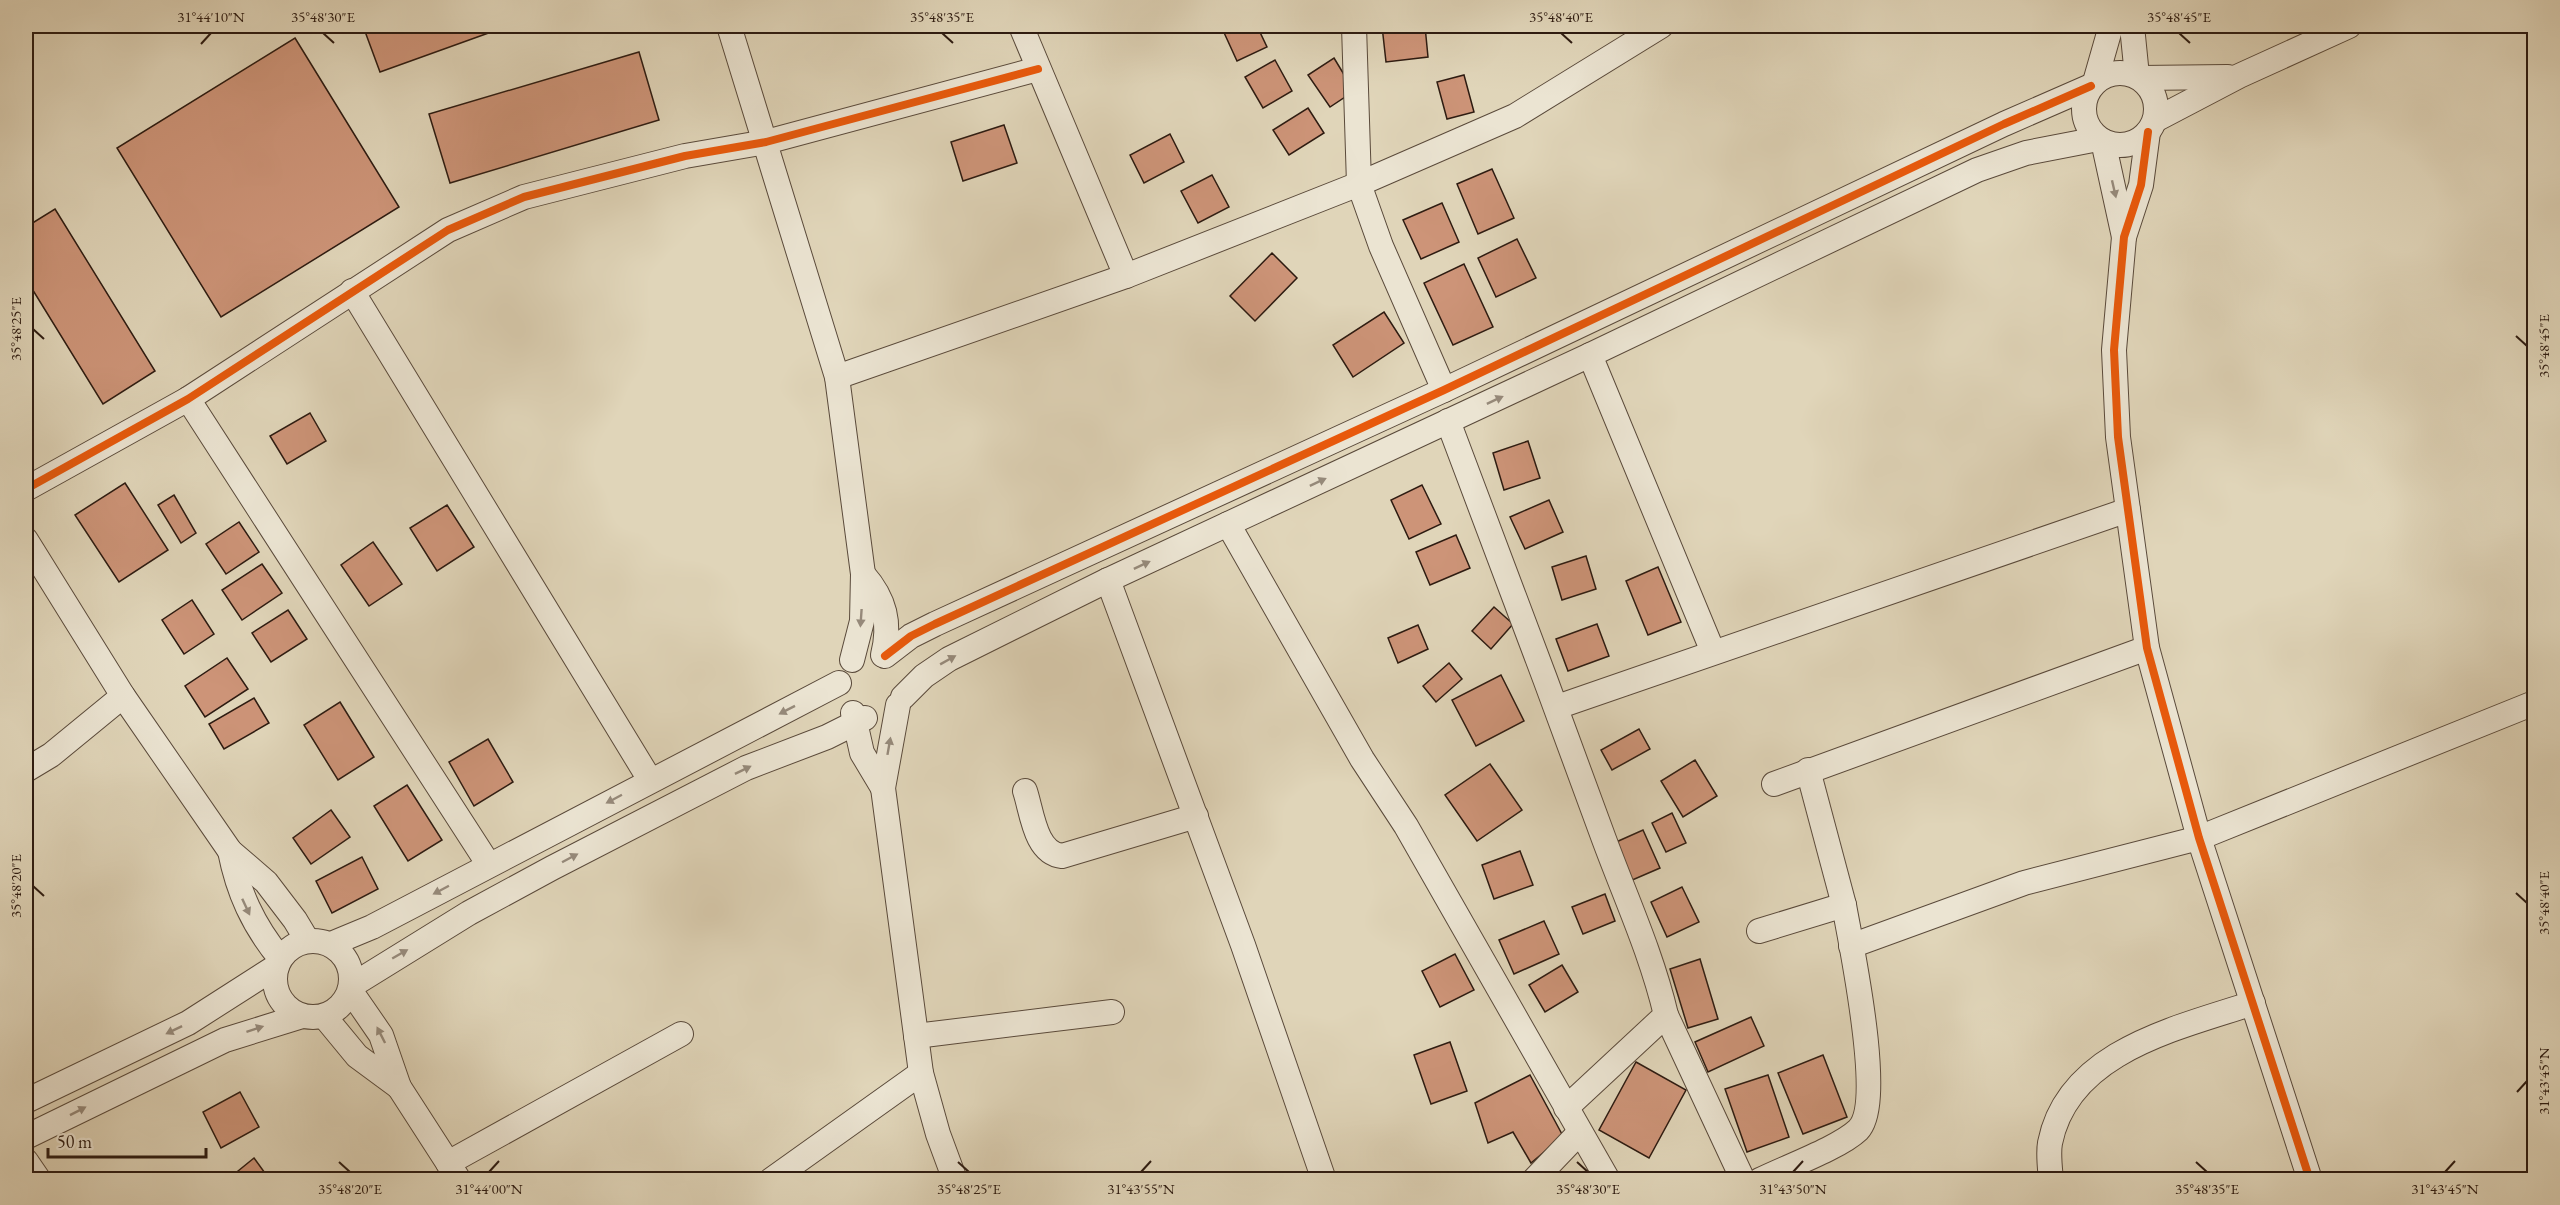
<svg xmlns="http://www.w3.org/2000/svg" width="2560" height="1205" font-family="'EB Garamond',serif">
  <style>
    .building { fill: #cd9478; stroke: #2d1b11; stroke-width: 1.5 }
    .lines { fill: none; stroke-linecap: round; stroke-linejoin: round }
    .minor-casing { stroke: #5a4a3b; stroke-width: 26 }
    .minor { stroke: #ebe4d2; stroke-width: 24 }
    .cycleway-casing { stroke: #ebe4d2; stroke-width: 11 }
    .cycleway { stroke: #e8590c; stroke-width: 8 }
    .oneway { fill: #968a7b }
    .ticks { fill: none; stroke: #2d1b11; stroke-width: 2 }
    .neatline { fill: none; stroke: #2d1b11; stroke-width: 2 }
    .ticks-label { font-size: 15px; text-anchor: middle; fill: #2d1b11 }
  </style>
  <rect width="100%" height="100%" fill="#e0d5b9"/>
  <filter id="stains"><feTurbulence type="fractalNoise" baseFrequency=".00333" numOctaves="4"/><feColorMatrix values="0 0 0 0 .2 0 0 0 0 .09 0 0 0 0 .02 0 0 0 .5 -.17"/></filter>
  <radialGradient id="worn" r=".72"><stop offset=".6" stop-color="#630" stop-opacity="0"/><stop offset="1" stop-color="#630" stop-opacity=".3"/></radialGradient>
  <!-- building -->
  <g class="building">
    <polygon points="363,26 508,26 380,72"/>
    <polygon points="1221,26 1257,26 1267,47 1237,61"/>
    <polygon points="1382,26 1425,26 1428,57 1386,62"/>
    <polygon points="295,38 399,207 221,317 117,148"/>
    <polygon points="639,52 659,120 450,183 429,114"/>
    <polygon points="1334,58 1354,91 1330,107 1308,75"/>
    <polygon points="1275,60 1292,91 1263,108 1245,77"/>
    <polygon points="1464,75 1474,112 1447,119 1437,82"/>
    <polygon points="1308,108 1324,133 1289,155 1273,130"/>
    <polygon points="1004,125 1017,163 963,181 951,142"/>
    <polygon points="1170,134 1184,162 1144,183 1130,155"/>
    <polygon points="1492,169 1514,218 1478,234 1457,184"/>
    <polygon points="1212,175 1229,207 1198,223 1181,191"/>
    <polygon points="1442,203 1459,242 1421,259 1403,220"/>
    <polygon points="55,209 155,371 103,404 26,279 26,227"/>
    <polygon points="1517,239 1536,278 1496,297 1478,258"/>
    <polygon points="1272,253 1297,278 1255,321 1230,296"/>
    <polygon points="1464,264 1493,327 1453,345 1424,283"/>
    <polygon points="1384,312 1404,343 1353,377 1333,345"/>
    <polygon points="310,413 326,441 287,464 270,436"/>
    <polygon points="1528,441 1540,478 1504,490 1493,453"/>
    <polygon points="125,483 168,550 119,582 75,515"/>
    <polygon points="1422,485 1441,524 1409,539 1391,500"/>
    <polygon points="174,495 196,533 181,543 158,505"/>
    <polygon points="1549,500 1563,532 1525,549 1510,517"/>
    <polygon points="447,505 474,547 437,571 410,528"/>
    <polygon points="239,522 259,552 226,574 206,544"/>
    <polygon points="1456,535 1470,568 1430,585 1416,552"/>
    <polygon points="373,542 402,584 369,606 341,565"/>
    <polygon points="1586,556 1596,589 1562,600 1552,567"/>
    <polygon points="262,564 282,593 242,620 222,590"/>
    <polygon points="1658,567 1681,622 1648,635 1626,581"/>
    <polygon points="192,600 214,634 184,654 162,620"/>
    <polygon points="1494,607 1513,624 1491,649 1472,631"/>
    <polygon points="288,610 307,639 271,662 252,633"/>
    <polygon points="1597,624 1609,656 1568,671 1556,639"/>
    <polygon points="1418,625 1428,649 1398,663 1388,638"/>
    <polygon points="227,658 248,689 205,717 185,686"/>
    <polygon points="1449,663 1462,679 1436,702 1423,686"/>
    <polygon points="1501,675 1524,721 1476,746 1452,700"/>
    <polygon points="254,698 269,723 224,749 209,724"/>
    <polygon points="340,702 374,757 338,780 304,725"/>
    <polygon points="1639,729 1650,749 1612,770 1601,750"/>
    <polygon points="488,739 513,782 474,806 449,762"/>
    <polygon points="1695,760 1717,796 1683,817 1661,781"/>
    <polygon points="1490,764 1522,810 1477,841 1445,795"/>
    <polygon points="407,785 442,840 408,861 374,806"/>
    <polygon points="331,810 350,837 311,864 293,838"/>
    <polygon points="1672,813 1686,843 1666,852 1652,823"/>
    <polygon points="1643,830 1660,868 1630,881 1614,843"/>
    <polygon points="1520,851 1533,885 1494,899 1482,865"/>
    <polygon points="362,857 378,889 332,913 316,881"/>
    <polygon points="1682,887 1699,922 1667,937 1651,902"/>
    <polygon points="1605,894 1615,921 1583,934 1572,907"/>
    <polygon points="1544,921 1559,954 1514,974 1499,940"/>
    <polygon points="1455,954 1474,990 1440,1007 1422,971"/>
    <polygon points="1700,959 1718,1019 1688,1028 1670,969"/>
    <polygon points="1562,965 1578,992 1545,1012 1529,985"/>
    <polygon points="1751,1017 1764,1046 1708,1072 1695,1042"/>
    <polygon points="1450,1042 1467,1091 1431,1104 1414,1055"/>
    <polygon points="1823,1055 1847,1117 1803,1134 1778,1073"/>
    <polygon points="1636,1062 1686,1090 1649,1158 1599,1130"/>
    <polygon points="1530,1075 1563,1136 1531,1163 1513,1132 1488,1143 1475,1103"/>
    <polygon points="1768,1075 1789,1137 1747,1152 1725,1089"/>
    <polygon points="240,1092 259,1127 221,1148 203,1112"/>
    <polygon points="254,1158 270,1180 227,1180"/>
  </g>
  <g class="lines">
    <defs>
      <g id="minor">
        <polyline points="729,26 837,377 863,574 862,621 852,660"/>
        <polyline points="1021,26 1126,276"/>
        <polyline points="1354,26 1359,184 1381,246 1444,390"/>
        <polyline points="2132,26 2137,76"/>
        <circle cx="2120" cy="109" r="36"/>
        <polyline points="2140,78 2228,77"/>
        <polyline points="2095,82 2111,26"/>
        <polyline points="2155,120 2239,76 2349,26"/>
        <polyline points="2148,132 2141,185 2124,237 2114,350 2118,437 2147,648 2199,838 2310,1180"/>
        <polyline points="2103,141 2124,237"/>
        <polyline points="352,291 650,780"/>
        <polyline points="1590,355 1713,652"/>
        <polyline points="837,377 1126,276 1359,184 1515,116 1661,26"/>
        <polyline points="188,399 489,865"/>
        <path d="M1448,421C1500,557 1551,694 1601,831C1623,892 1651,951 1666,1015L1566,1108"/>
        <polyline points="26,489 188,399 448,230 524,197 685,156 766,142 1038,69"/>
        <polyline points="1228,524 1362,759 1406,826 1608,1180"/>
        <polyline points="26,540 123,696 230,851 266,882 295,920 307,940"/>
        <path d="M863,574C885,599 891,623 883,655"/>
        <polyline points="1108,580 1243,945 1324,1180"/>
        <polyline points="885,656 911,636 935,624 1444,390 2004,124 2091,86"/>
        <polyline points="903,697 924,676 949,659 1108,580 1590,355 1977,170 2026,153 2098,139"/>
        <polyline points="898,705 883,788 921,1073 938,1134 955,1180"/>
        <polyline points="1557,707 2128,510"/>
        <polyline points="853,713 862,753 883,788"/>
        <polyline points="26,770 51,755 123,696"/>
        <polyline points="1808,770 1844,905"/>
        <polyline points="1774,784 2147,648"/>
        <path d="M1025,791C1032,812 1035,853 1062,856L1196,816"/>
        <path d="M230,851C238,892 253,925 280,958"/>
        <path d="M1759,931L1844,905C1851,945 1885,1103 1858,1130C1839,1148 1786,1167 1760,1180"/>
        <circle cx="313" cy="979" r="38"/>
        <polyline points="331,944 372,927 839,683"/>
        <polyline points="1851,946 2024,883 2199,838 2534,703"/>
        <polyline points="351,986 469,913 552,868 746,768 827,737 865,718"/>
        <polyline points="350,990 381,1035 399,1087 459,1180"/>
        <polyline points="1666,1015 1743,1180"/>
        <polyline points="324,1016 357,1056 399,1087"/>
        <polyline points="916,1036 1112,1012"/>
        <polyline points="26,1101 188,1023 277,966"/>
        <polyline points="26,1137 225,1040 302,1016"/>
        <polyline points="26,1161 39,1180"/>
        <polyline points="448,1163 681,1034"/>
        <polyline points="771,1180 921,1073"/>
        <polyline points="1534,1180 1579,1133"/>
        <path d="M2051,1180C2050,1168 2048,1154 2050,1143C2068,1051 2178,1028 2253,1003"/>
      </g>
    </defs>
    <!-- minor casing -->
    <use href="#minor" class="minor-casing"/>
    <!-- minor -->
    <use href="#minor" class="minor"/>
    <defs>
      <g id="cycleway">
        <polyline points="2148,132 2141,185 2124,237 2114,350 2118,437 2147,648 2199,838 2310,1180"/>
        <polyline points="26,489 188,399 448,230 524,197 685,156 766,142 1038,69"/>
        <polyline points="885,656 911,636 935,624 1444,390 2004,124 2091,86"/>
      </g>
    </defs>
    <!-- cycleway casing -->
    <use href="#cycleway" class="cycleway-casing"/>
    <!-- cycleway -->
    <use href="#cycleway" class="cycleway"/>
  </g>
  <!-- one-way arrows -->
  <defs><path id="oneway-solid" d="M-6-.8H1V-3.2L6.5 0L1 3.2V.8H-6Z" transform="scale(1.5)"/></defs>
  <g class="oneway">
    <use href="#oneway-solid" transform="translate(2114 189) rotate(77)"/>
    <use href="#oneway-solid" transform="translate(1495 400) rotate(-25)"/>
    <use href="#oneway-solid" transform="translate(1318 482) rotate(-25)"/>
    <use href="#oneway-solid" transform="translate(1142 565) rotate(-25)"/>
    <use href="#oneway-solid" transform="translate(861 618) rotate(94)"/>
    <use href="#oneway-solid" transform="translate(948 660) rotate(-29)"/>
    <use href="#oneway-solid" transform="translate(787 710) rotate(153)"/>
    <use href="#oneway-solid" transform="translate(889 746) rotate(-80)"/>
    <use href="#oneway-solid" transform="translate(743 770) rotate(-26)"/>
    <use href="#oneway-solid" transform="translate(614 799) rotate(152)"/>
    <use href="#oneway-solid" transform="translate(570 858) rotate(-28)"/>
    <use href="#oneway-solid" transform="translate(441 890) rotate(152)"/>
    <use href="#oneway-solid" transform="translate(246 907) rotate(65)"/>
    <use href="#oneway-solid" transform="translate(400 954) rotate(-30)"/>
    <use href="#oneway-solid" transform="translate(255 1029) rotate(-18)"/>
    <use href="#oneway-solid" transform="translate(174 1030) rotate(154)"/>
    <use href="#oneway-solid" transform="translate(381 1035) rotate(-117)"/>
    <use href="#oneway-solid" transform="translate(78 1111) rotate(-27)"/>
  </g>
  <!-- ticks -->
  <path class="ticks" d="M323,33L334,43M942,33L953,43M1561,33L1572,43M2179,33L2190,43M201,44L211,33M33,329L44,339M2516,336L2527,346M33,886L44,896M2516,893L2527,903M2517,1092L2527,1081M339,1162L350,1172M958,1162L969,1172M1577,1162L1588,1172M2196,1162L2207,1172M489,1172L499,1161M1141,1172L1151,1161M1793,1172L1803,1161M2445,1172L2455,1161"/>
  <!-- margin -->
  <rect width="2560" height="1205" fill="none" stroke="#e0d5b9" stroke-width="66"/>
  <!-- scale -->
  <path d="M48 1148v9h158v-9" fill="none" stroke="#2d1b11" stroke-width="3"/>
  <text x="57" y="1148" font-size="18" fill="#2d1b11" stroke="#ebe4d2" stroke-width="4.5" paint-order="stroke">50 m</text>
  <rect x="33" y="33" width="2494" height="1139" class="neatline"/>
  <g class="ticks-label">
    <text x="211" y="22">31°44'10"N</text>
    <text x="323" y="22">35°48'30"E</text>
    <text x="942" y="22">35°48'35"E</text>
    <text x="1561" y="22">35°48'40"E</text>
    <text x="2179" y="22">35°48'45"E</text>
    <text transform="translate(16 329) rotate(-90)" y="5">35°48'25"E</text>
    <text transform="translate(2544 346) rotate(-90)" y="5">35°48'45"E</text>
    <text transform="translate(16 886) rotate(-90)" y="5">35°48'20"E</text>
    <text transform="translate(2544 903) rotate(-90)" y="5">35°48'40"E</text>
    <text transform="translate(2544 1081) rotate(-90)" y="5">31°43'45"N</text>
    <text x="350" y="1194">35°48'20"E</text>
    <text x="489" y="1194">31°44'00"N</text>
    <text x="969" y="1194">35°48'25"E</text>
    <text x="1141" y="1194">31°43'55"N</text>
    <text x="1588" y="1194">35°48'30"E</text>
    <text x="1793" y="1194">31°43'50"N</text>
    <text x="2207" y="1194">35°48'35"E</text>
    <text x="2445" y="1194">31°43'45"N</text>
  </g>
  <rect width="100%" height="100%" filter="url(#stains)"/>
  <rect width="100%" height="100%" fill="url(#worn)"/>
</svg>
